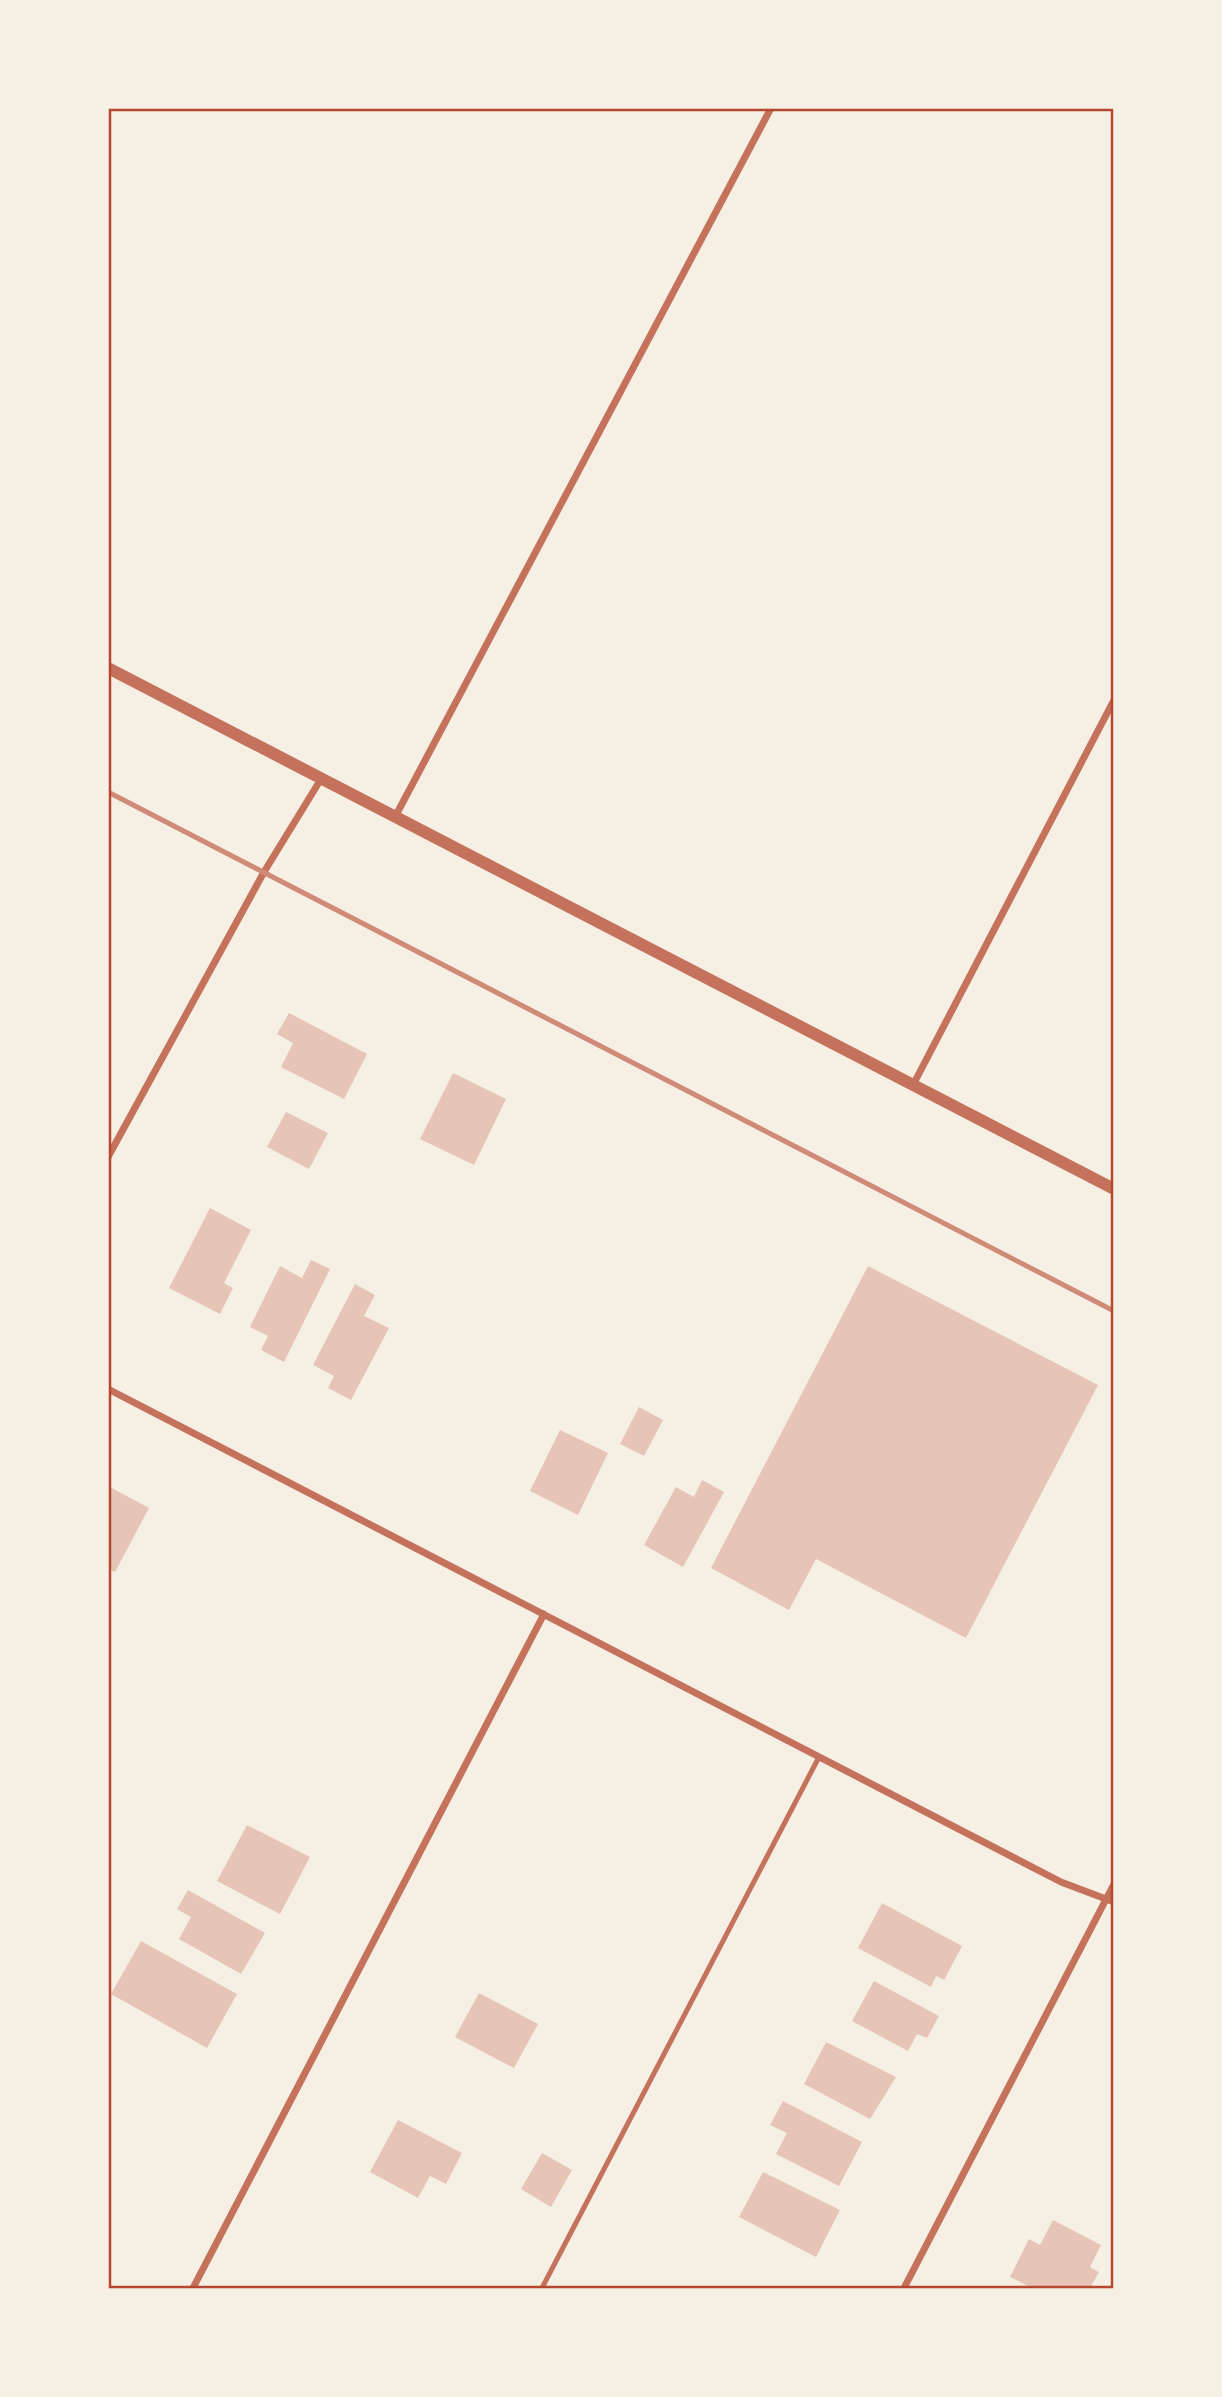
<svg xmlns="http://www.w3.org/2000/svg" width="1222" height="2397" font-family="Roboto,sans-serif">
  <rect width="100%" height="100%" fill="#f6efe4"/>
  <path fill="#e6c5b7" d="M289,1013l78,41 -23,45 -63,-32 12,-24 -16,-9z
    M453,1073l53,26 -32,66 -54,-26z
    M286,1112l42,21 -19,36 -42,-22z
    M210,1208l41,22 -27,53 9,5 -13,26 -51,-26z
    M311,1260l19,9 -46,93 -23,-12 7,-14 -18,-9 30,-61 22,12z
    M868,1266l230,119 -132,253 -150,-79 -27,51 -78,-42z
    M355,1284l20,11 -11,21 25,12 -38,72 -23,-12 6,-12 -21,-11z
    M639,1407l24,13 -19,36 -24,-12z
    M560,1430l48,23 -30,62 -48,-24z
    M702,1480l22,12 -41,75 -39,-22 32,-58 18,10z
    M108,1486l41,22 -34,64 -7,-3z
    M247,1825l63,32 -30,57 -63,-33z
    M188,1890l77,43 -24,41 -62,-35 12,-22 -14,-8z
    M882,1903l80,43 -18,34 -8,-4 -5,11 -73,-39z
    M141,1941l96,53 -30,54 -96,-54z
    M874,1981l65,35 -12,22 -10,-4 -9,17 -56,-30z
    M479,1993l59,31 -24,44 -59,-31z
    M826,2042l70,35 -26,42 -66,-35z
    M783,2101l79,41 -23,44 -63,-32 11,-21 -17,-8z
    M398,2120l64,33 -16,31 -16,-8 -12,22 -48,-26z
    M542,2153l30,17 -21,37 -30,-18z
    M763,2172l77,38 -24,47 -77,-40z
    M1053,2220l48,25 -11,22 9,5 -9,16h-58l-22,-11 19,-38 11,6z"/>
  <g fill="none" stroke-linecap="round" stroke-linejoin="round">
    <path stroke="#c5725c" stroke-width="5" d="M542,2288l277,-531"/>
    <path stroke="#c5725c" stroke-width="7" d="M395,817l376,-709
      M913,1085l201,-385
      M108,1157l156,-285 57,-93
      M108,1389l953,493 53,20
      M193,2288l351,-674
      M904,2288l210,-404"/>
    <path stroke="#c5725c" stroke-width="12" d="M108,668l1006,521"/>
    <path stroke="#cf8b77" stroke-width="5" d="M108,792l1006,519"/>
  </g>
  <rect width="1222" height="2397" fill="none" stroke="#f6efe4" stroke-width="220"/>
  <rect x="110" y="110" width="1002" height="2177" fill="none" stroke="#b5482f" stroke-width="2.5"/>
</svg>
